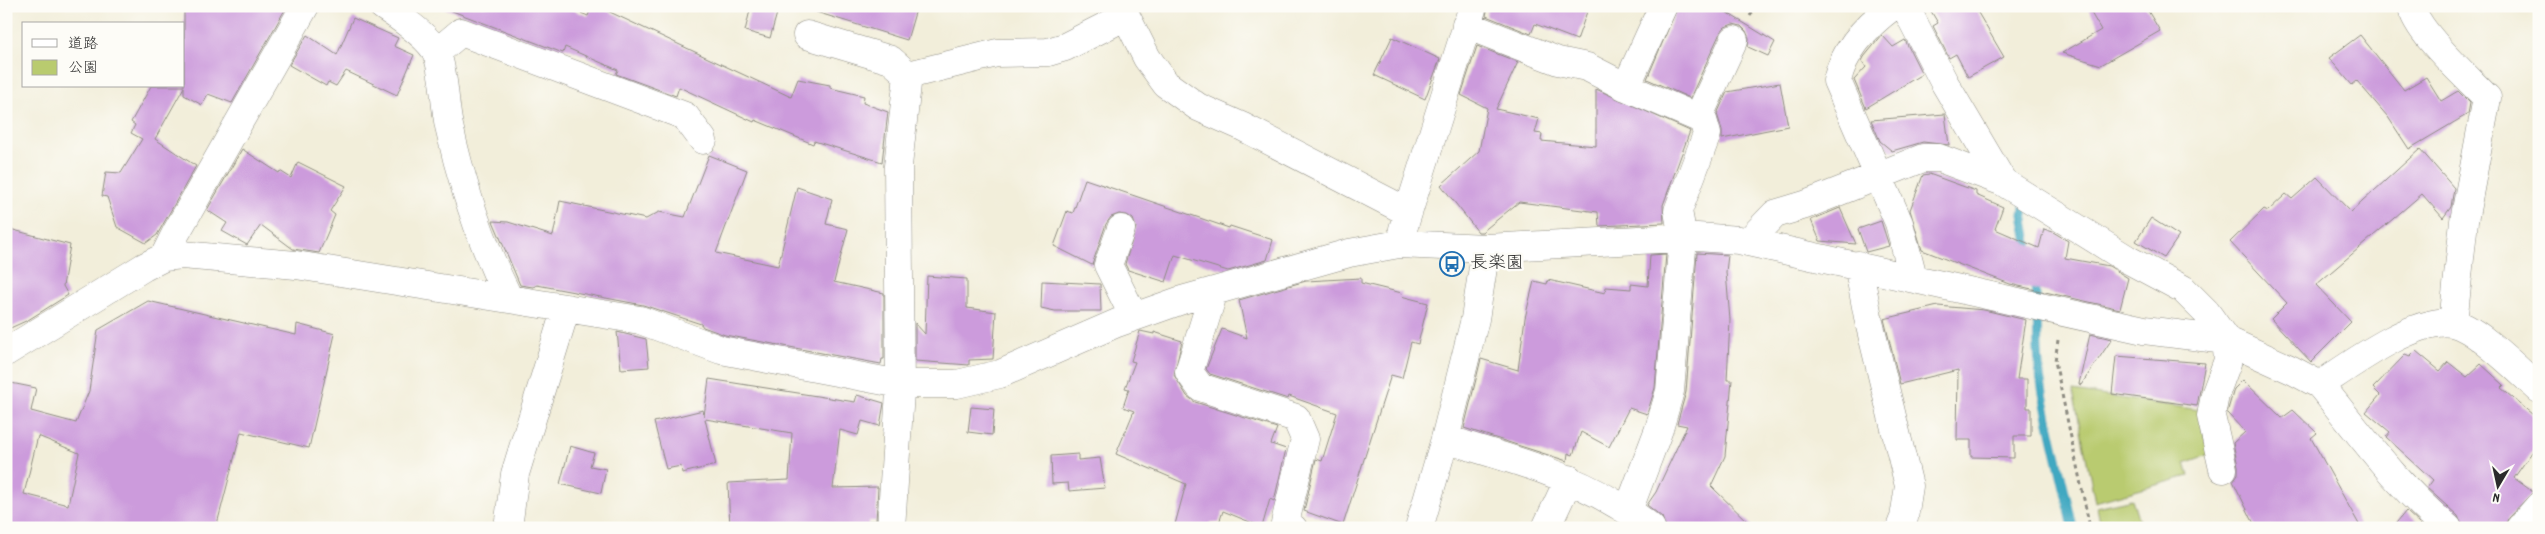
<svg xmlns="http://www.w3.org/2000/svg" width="2545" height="534" font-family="Dekko,'Klee One',sans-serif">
  <rect width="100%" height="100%" fill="#fdfcf7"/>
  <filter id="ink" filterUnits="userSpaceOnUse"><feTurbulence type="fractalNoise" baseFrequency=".02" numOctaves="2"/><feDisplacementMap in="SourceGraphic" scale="10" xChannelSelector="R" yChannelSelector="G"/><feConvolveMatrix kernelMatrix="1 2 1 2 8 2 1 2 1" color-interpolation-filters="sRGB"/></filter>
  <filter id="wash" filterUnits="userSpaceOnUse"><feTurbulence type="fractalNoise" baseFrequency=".0096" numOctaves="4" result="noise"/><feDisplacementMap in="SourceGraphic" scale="20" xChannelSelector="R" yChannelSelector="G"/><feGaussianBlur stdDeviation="1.12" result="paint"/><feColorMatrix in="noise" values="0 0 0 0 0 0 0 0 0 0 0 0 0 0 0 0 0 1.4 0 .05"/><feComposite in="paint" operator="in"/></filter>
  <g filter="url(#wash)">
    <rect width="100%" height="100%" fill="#f2eeda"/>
    <path fill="#b9cb6f" stroke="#727b4d" d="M2073,391l127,19 8,45 -23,8 4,13 -94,26z
      M2132,499l9,29h-40l-4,-21z"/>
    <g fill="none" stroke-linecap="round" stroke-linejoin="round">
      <path stroke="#40a8c1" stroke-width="9" d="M2025,201l-2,13 7,40
        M2034,280c6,34 1,68 7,102 8,49 22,97 32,146"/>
    </g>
    <g id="blocks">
      <path fill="#cc9bdc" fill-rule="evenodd" d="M184,6h103l-55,97 -24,-9 -6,11 -18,-10v-8l-29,52 41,27 -39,69 -11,8 -29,-16 -10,-30 -5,-1 4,-24 15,1 21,-34 -11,-6 4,-8 -4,-3 20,-36h33z
        M439,6h125l24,10 4,-10h5l194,91 7,-18 32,6v3l34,8 -1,7 25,9 -6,50 -68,-21 -1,3 -58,-24 -1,2 -75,-35 -3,9 -60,-22 2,-4 -53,-23 -2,6z
        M751,6h28l-9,32 -25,-7z
        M817,6h100l-10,34 -91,-28z
        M1488,6h101l-12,34 -42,-16 -4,10 -45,-18z
        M1678,6h38l59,36 -7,14 -20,-9 1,-9 -3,-7 -5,-5 -8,-2 -8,3 -5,6 -30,65 -43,-19z
        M1928,6h46l30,51 -36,20 -12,-23 -7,4 -16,-32 5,-3z
        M2087,6h58l15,25 -59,34 -39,-12 39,-23z
        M353,18l45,20 -4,8 20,9 -17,40 -51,-24 -10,15 -8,-4 -2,4 -37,-21 18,-30 30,20z
        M1882,35l11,12 12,-7 17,34 -56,34 -12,-28 12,-13 -4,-6 2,-4z
        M2360,35l44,55 22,-13 15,24 17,-10 12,12 -2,11 -59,35 -21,-32 -31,-36 -5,4 -23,-27z
        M1392,37l48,22 -15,40 -51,-24z
        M1477,46l41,16 -22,47 43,10 -4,14 7,1 -1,7 55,5v-57l94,42 -27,74 1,18 -65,3 -1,-14 -79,-10 -37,30h-4l-37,-47 38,-34 8,-43 -26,-13z
        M1780,83l8,43 -66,13v-9l-5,-16 10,-22z
        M1945,114l4,31 -26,-3 -31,9 -12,-10 -9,-21z
        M242,149l37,24 1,-2 11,7 7,-16 48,24 -16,25 5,4 -16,38 -26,-4 -32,-24 -14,20 -25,-14 5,-8 -20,-13z
        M2420,149l34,39 -3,19 -8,11 -21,-24 -106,91 35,37 -40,40 -40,-43 16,-16 -57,-61 34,-33 4,2 18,-17 6,5 25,-22 34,35z
        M709,155l38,15 -31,83 62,13 19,-79 35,12 -6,25 22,5 -14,53 50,11v66h-2l-1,5 -156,-29 -22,-8 -2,-3 -58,-19 -106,-20 -4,2 -13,-2 -27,-64 15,1 45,14 7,-35 86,18 13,-7 26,5z
        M1929,174l47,17v4l27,12 -8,22 44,19 5,-19 9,3 15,9 -3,17 44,8 19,12 -8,31 -110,-25 -88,-34 -12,-40 13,-35z
        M1085,179l144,49 1,-2 43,14 -6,20 -39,11 -53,-16 -9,27 -38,-12 -3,-6 11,-37 -3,-8 -6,-4 -8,-1 -8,3 -5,7 -14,41 -38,-19 13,-35 6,2z
        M1840,208l16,36 -36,-3 -9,-21z
        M2151,218l28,18 -15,22 -28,-17z
        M1881,221l8,25 -23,6 -8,-23z
        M6,228l64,17 -7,41 5,9 -40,25 -22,10z
        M1697,253l31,2 -2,17 4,48 -3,60h5l-7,76 -14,30 43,42h-88l-4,-11 -15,-12 9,-13 31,-66 -10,-2 9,-32z
        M1666,254l-11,134 -8,26 -18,-6 -20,39 -28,-15 -8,23 -5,-2 -1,8 -103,-33 17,-69 37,11 7,-52 9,-37 13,3 1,-4 57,13 1,-6 25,2v-5l17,2 2,-31z
        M927,276l40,3v29l29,4 -3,47 -24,1v5l-54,-4v-38l10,11z
        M1361,278v5l41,10 -1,3 27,7 -10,41 -7,-2 -9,36 -11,-3 -48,150 -39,-14 12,-52 6,2 15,-48 -48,-17 -1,3 -78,-25 -4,-5 16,-40 25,9 -8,-38 67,-19z
        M1042,281l58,3 1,27h-46l-14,-3z
        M148,301l148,34 1,-11 38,10 -26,114 -68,-16 -25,96h-210v-146l30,6 -5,23 45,12 13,-32 9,-61zM38,436l41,17 -11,52 -44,-11z
        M1938,306l46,4 42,10 -9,59h10v29h4v28h-17v22l-43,-1v-17h-14l1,-70 -58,14 -16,-65z
        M1140,331l14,3v-2l28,9 -8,34 13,21 8,6 82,26 -6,16 15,5 -12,52 -4,-2 -8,28 -39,-16 -4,12 -9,-1 -1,6h-35l12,-44 -70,-30 18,-43 -11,-4 6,-18 -4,-1 10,-26 -4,-1z
        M617,332l29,7 3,28 -28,2z
        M2090,334l22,5 -31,46 -2,-1z
        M2416,351l24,20 8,-9 19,15 14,-13 23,21 -3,3 38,32v22l-25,36 19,14 -25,26 -3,10h-42l-5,-12 -31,-28 6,-8 -47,-43 4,-5 -24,-20 14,-17 -7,-7 32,-33 5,2z
        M2116,356l89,7 -8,43 -85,-12z
        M709,379l146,23 2,-7 27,8 -4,23 -18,-5 -4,14 -18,-5 -7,58 45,-1 -2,34h-7v6l-21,1h-118l-2,-45 61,-3 3,-47 -87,-14 11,46 -34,8 -1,-7 -15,3 -12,-47 49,-12 1,6z
        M2243,380l39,38 11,-8 24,23 -6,5 50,90h-105l-23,-47 5,-7v-8l-5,-23 12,-11 -18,-19 7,-24z
        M971,407l23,2 -2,26 -24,-3z
        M570,446l24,7 -4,13 16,3 -5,24 -41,-9z
        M1078,454v6l22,-2 5,30 -36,3 -1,-8 -16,1 -1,-28z
        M2406,511l13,12 5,5h-32z"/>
    </g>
  </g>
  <g filter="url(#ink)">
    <use href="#blocks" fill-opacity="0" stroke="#8e8c82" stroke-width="1"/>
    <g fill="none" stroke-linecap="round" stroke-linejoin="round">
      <defs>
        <path id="minor" d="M383,6c16,11 46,30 54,48 8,22 7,49 12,72 13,59 33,119 60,173
          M1121,6l26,52 19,26 32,23 43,19 167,86
          M1893,6c-26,19 -49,43 -56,75l62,142 14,54
          M1905,6l39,76 59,100 124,77 56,30 23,23 20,28 2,20 -13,35 -4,21 12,53
          M2412,6c2,24 57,73 75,92l-23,123 -11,102
          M1466,25l92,36 29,6 39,20 77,33 4,14 -29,77 5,27 -13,153 -11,38 -31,82
          M807,35l84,25 17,15
          M436,53l25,-21 224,84 18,24
          M1626,87l37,-81
          M1698,118l36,-78
          M1121,229l-13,36 26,52
          M1403,229l70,-223
          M1748,242l27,-28 30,-9 118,-47h16l64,24
          M164,257l12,-24 129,-227
          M1858,265l11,57 40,164 -5,32 -4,10
          M1214,291l-25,81 11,15 96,31 9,21 -20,84 8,5
          M6,352l138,-85 20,-10 18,-2 114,10 344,55 81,30 179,34h57l43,-10 117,-51 65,-23 167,-47 50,-9 87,4 211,-11 42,3 405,90 82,10 66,30 28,15c30,-20 95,-68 132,-62 23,3 68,49 87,66
          M2320,385c41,50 78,102 128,143
          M1445,439c59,18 118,33 171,65 12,7 25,14 35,24
          M508,528l7,-54 51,-166
          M891,528l9,-136 -2,-226 10,-91 89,-22 51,-1 17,-5 61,-31
          M1419,528l26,-89 30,-120 11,-71
          M1546,528l23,-49
          M2520,528l19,-22"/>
      </defs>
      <use href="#minor" stroke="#8e8c82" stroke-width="29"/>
      <path stroke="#8e8c82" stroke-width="3" stroke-dasharray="4 4" stroke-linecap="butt" d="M1750,16l7,-10
        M2058,340l-3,21 35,167"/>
      <use href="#minor" stroke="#fff" stroke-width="28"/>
    </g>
  </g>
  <defs>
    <symbol id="bus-ring" viewBox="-11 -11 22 22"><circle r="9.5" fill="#fdfcf7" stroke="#1f6fb2" stroke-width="1.5"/><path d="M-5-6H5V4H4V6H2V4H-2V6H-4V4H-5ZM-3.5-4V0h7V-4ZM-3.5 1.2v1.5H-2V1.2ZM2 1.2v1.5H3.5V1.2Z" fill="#1f6fb2"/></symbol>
  </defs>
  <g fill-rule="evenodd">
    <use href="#bus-ring" x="1438" y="250" width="28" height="28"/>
  </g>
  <g text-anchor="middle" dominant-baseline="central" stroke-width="5" stroke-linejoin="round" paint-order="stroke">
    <g font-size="18" fill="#2b2b2b" stroke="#fdfcf7" text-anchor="start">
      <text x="1470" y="264">長楽園</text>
    </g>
  </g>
  <rect width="2545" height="534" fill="none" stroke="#fdfcf7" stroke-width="25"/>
  <rect x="22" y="22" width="162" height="65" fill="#fdfcf7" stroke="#a9a8a5"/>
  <rect x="32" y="39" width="25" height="8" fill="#ffffff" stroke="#a9a8a5"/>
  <text x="68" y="48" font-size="15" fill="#2b2b2b">道路</text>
  <rect x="32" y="60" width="25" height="15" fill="#b9cb6f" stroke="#a9a8a5"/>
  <text x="68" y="72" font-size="15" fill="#2b2b2b">公園</text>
  <g transform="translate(2498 486) rotate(189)" stroke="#fdfcf7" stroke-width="4" paint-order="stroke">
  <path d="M0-4L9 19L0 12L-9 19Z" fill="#2b2b2b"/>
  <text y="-8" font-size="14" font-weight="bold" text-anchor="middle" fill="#2b2b2b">N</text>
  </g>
</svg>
